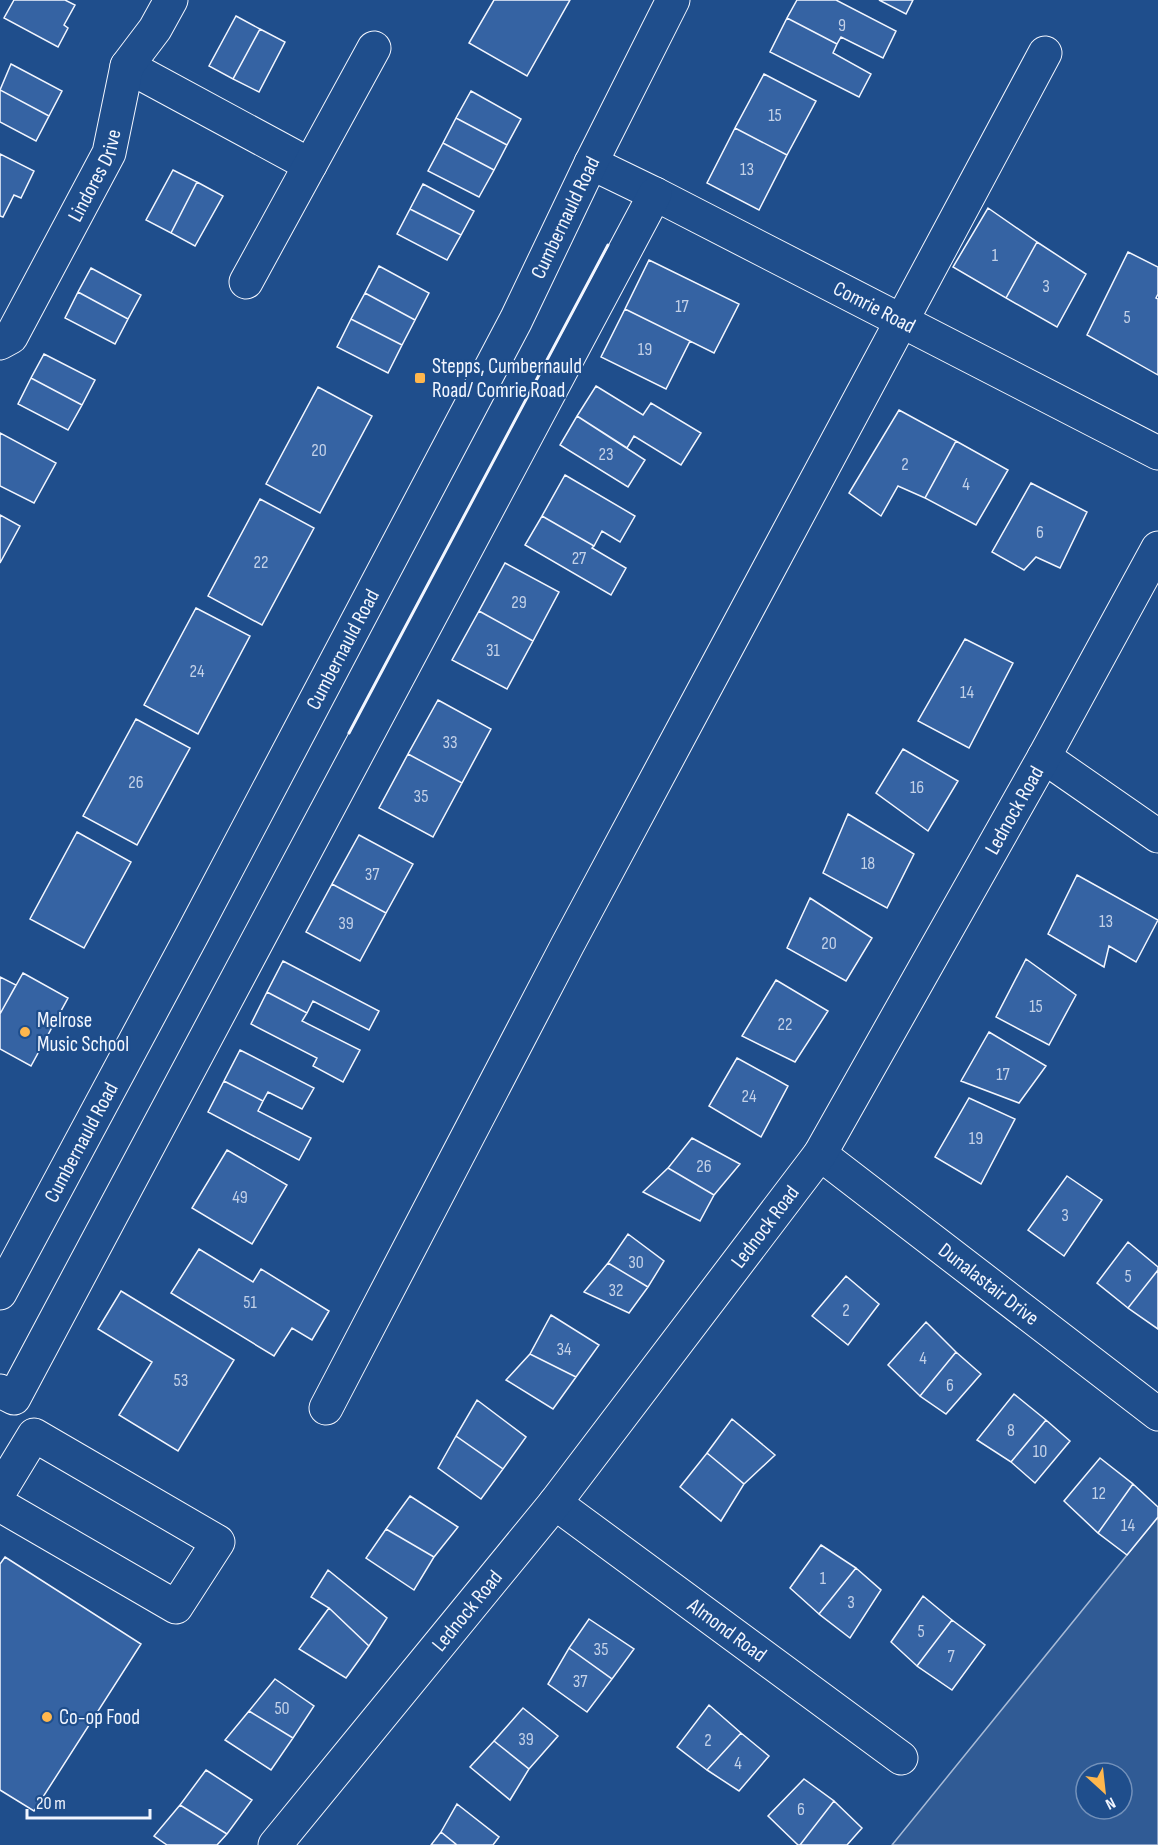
<svg xmlns="http://www.w3.org/2000/svg" width="1158" height="1845" font-family="'Sofia Sans Condensed',sans-serif">
  <rect width="100%" height="100%" fill="#1f4e8c"/>
  <path fill="#305b95" stroke="#a8bbd7" stroke-width="1.5" fill-rule="evenodd" d="M1158,1517v328h-266l235,-290zM1086,1773h36v36h-36z"/>
  <path fill="#3563a3" stroke="#f2f6ff" stroke-width="1.5" d="M14,0h51l10,5 -11,20 4,3 -10,19 -54,-29z
    M494,0h76l-43,76 -58,-33z
    M797,0h39l60,31 -13,27 -42,-21 -4,7 -50,-26z
    M879,0h34l-7,14z
    M236,16l24,13 -27,50 -24,-13z
    M787,18l50,26 -4,9 38,21 -12,23 -89,-45z
    M260,29l25,13 -26,50 -26,-13z
    M11,64l51,27 -13,25 -49,-26z
    M764,74l52,27 -29,54 -52,-27z
    M0,90l49,26 -13,25 -36,-19z
    M471,91l50,28 -14,26 -51,-27z
    M456,118l51,27 -13,25 -51,-27z
    M735,128l52,27 -28,55 -52,-27z
    M443,143l51,27 -15,27 -51,-26z
    M0,154l34,17 -13,27 -7,-3 -11,22 -3,-1z
    M173,170l24,12 -26,51 -25,-13z
    M197,182l26,14 -28,50 -24,-13z
    M423,184l51,27 -13,24 -51,-26z
    M988,208l49,34 -31,56 -53,-31z
    M410,209l51,26 -14,25 -50,-26z
    M1037,242l49,32 -29,53 -51,-29z
    M1128,252l30,15v27l-2,4 2,1v76l-71,-40z
    M649,260l90,44 -25,49 -89,-44z
    M379,266l50,27 -14,27 -50,-27z
    M91,268l50,27 -13,24 -50,-27z
    M78,292l50,27 -13,25 -50,-26z
    M365,293l50,27 -13,25 -51,-26z
    M625,309l65,32 -24,48 -65,-32z
    M351,319l51,26 -14,28 -51,-26z
    M44,354l51,26 -13,25 -51,-27z
    M31,378l51,27 -14,25 -50,-26z
    M596,386l47,29 8,-12 50,30 -20,32 -47,-29 -7,12 -50,-32z
    M318,387l54,29 -52,97 -54,-29z
    M899,410l57,31 -31,57 -27,-12 -17,30 -32,-23z
    M577,416l68,44 -17,27 -68,-42z
    M0,433l56,30 -22,40 -34,-17z
    M956,441l52,29 -32,55 -51,-27z
    M565,475l70,41 -15,26 -18,-11 -8,15 -52,-30z
    M1031,483l56,29 -27,56 -24,-11 -12,13 -32,-18z
    M260,499l54,29 -52,97 -54,-29z
    M0,515l20,11 -20,37z
    M542,516l52,30 -2,2 34,20 -15,27 -86,-50z
    M505,563l54,29 -26,49 -54,-30z
    M196,608l54,28 -52,98 -54,-29z
    M479,611l54,30 -26,48 -55,-29z
    M965,639l48,24 -44,85 -51,-27z
    M438,700l53,29 -29,54 -54,-29z
    M136,719l54,29 -53,97 -54,-29z
    M903,749l55,32 -30,50 -52,-38z
    M408,754l54,29 -29,54 -54,-29z
    M848,814l66,40 -27,54 -64,-35z
    M77,832l54,30 -47,86 -54,-29z
    M359,835l54,29 -27,49 -54,-29z
    M1077,875l81,45 -22,42 -27,-16 -5,21 -56,-33z
    M332,884l54,29 -26,48 -54,-29z
    M810,898l62,40 -26,43 -59,-33z
    M1026,959l50,36 -27,50 -53,-28z
    M283,961l96,50 -10,19 -56,-29 -6,12 -40,-21z
    M23,973l45,25 -37,68 -31,-17v-35z
    M0,977l16,8 -16,29z
    M776,980l52,31 -33,51 -53,-26z
    M267,992l40,21 -5,8 58,29 -17,32 -30,-16 4,-8 -66,-34z
    M989,1032l57,34 -27,37 -58,-22z
    M240,1050l74,38 -12,21 -34,-17 -5,9 -39,-20z
    M737,1058l51,28 -27,51 -52,-31z
    M224,1081l39,20 -5,10 53,27 -12,22 -91,-48z
    M969,1098l46,21 -34,65 -46,-27z
    M692,1138l48,26 -26,31 -46,-27z
    M227,1150l60,35 -35,59 -60,-36z
    M668,1168l46,27 -14,26 -57,-29z
    M1067,1176l35,24 -38,56 -36,-26z
    M628,1234l36,27 -16,26 -40,-24z
    M1128,1242l30,25v3l-30,38 -31,-25z
    M199,1249l54,33 8,-13 68,42 -17,29 -20,-12 -18,28 -103,-63z
    M608,1263l40,24 -19,26 -45,-21z
    M1158,1270v59l-30,-21z
    M846,1276l33,28 -31,41 -36,-29z
    M121,1291l113,69 -56,91 -59,-36 33,-53 -54,-33z
    M551,1315l48,30 -23,32 -46,-23z
    M926,1322l30,30 -36,44 -32,-31z
    M956,1352l25,22 -35,40 -26,-18z
    M530,1354l46,23 -23,32 -47,-29z
    M1014,1394l32,26 -35,42 -34,-22z
    M477,1400l49,37 -23,32 -47,-33z
    M732,1419l43,36 -31,29 -37,-31z
    M1046,1420l24,21 -35,42 -24,-21z
    M456,1436l47,33 -22,30 -43,-31z
    M707,1453l37,31 -23,37 -41,-34z
    M1100,1458l33,26 -35,49 -34,-32z
    M1133,1484l25,23v10l-31,38 -29,-22z
    M410,1496l48,31 -24,30 -48,-28z
    M386,1529l48,28 -20,33 -48,-32z
    M821,1545l35,23 -37,46 -29,-26z
    M5,1557l136,87 -107,167 -34,-21v-226z
    M856,1568l25,22 -31,48 -31,-24z
    M328,1570l59,48 -18,28 -40,-38 -18,-11z
    M923,1596l29,24 -35,46 -26,-24z
    M329,1608l40,38 -23,32 -47,-29z
    M589,1619l45,30 -22,30 -43,-31z
    M952,1620l33,25 -33,45 -35,-24z
    M569,1648l43,31 -25,33 -39,-28z
    M275,1679l39,27 -21,32 -44,-27z
    M709,1705l32,28 -34,37 -30,-23z
    M523,1708l35,28 -29,33 -35,-28z
    M249,1711l44,27 -22,32 -46,-30z
    M741,1733l28,23 -30,35 -32,-21z
    M494,1741l35,28 -19,31 -40,-33z
    M206,1770l46,30 -25,34 -47,-29z
    M804,1779l30,22 -34,44h-2l-30,-29z
    M834,1801l28,27 -15,17h-47z
    M457,1804l42,33 -6,8h-36l-16,-13z
    M180,1805l47,29 -10,11h-50l-13,-9z
    M441,1832l16,13h-26z"/>
  <g fill="none" stroke-linecap="round" stroke-linejoin="round">
    <defs>
      <g id="minor">
        <path d="M127,66l183,99"/>
        <path id="s1" d="M591,163l64,31 503,259"/>
        <path d="M246,282l128,-234"/>
        <path id="s2" d="M0,343l11,-6 98,-184 18,-87 28,-37 16,-29"/>
        <path d="M1044,757l114,79"/>
        <path id="s3" d="M820,1154l338,260"/>
        <path d="M0,1391l14,7 641,-1204"/>
        <path d="M326,1408l242,-464 477,-891"/>
        <path d="M0,1491l34,-56 184,107 -42,65 -176,-102"/>
        <path id="s4" d="M555,1503l346,255"/>
        <path id="s5" d="M275,1845l280,-342 265,-349 224,-397 114,-209"/>
      </g>
      <g id="major">
        <path id="s6" d="M0,1293l192,-358 324,-615 75,-157 82,-163"/>
      </g>
    </defs>
    <use href="#minor" stroke="#f2f6ff" stroke-width="35"/>
    <use href="#major" stroke="#f2f6ff" stroke-width="35"/>
    <use href="#minor" stroke="#1f4e8c" stroke-width="33"/>
    <use href="#major" stroke="#1f4e8c" stroke-width="33"/>
    <path stroke="#f2f6ff" stroke-width="3" d="M349,733l259,-488"/>
  </g>
  <g fill="#ffb74d" stroke="#1f4e8c" stroke-width="2">
    <rect x="414" y="372" width="12" height="12" rx="3"/>
    <circle cx="25" cy="1032" r="6"/>
    <circle cx="47" cy="1717" r="6"/>
  </g>
  <g text-anchor="middle" dominant-baseline="central" stroke-width="4.5" stroke-linejoin="round" paint-order="stroke">
    <g font-size="18" fill="#c3d1e8">
      <text x="842" y="25">9</text>
      <text x="775" y="115">15</text>
      <text x="747" y="169">13</text>
      <text x="995" y="255">1</text>
      <text x="1046" y="286">3</text>
      <text x="682" y="306">17</text>
      <text x="1127" y="317">5</text>
      <text x="645" y="349">19</text>
      <text x="319" y="450">20</text>
      <text x="606" y="454">23</text>
      <text x="905" y="464">2</text>
      <text x="966" y="484">4</text>
      <text x="1040" y="532">6</text>
      <text x="579" y="558">27</text>
      <text x="261" y="562">22</text>
      <text x="519" y="602">29</text>
      <text x="493" y="650">31</text>
      <text x="197" y="671">24</text>
      <text x="967" y="692">14</text>
      <text x="450" y="742">33</text>
      <text x="136" y="782">26</text>
      <text x="917" y="787">16</text>
      <text x="421" y="796">35</text>
      <text x="868" y="863">18</text>
      <text x="372" y="874">37</text>
      <text x="1106" y="921">13</text>
      <text x="346" y="923">39</text>
      <text x="829" y="943">20</text>
      <text x="1036" y="1006">15</text>
      <text x="785" y="1024">22</text>
      <text x="1003" y="1074">17</text>
      <text x="749" y="1096">24</text>
      <text x="976" y="1138">19</text>
      <text x="704" y="1166">26</text>
      <text x="240" y="1197">49</text>
      <text x="1065" y="1215">3</text>
      <text x="636" y="1262">30</text>
      <text x="1128" y="1276">5</text>
      <text x="616" y="1290">32</text>
      <text x="250" y="1302">51</text>
      <text x="846" y="1310">2</text>
      <text x="564" y="1349">34</text>
      <text x="923" y="1358">4</text>
      <text x="181" y="1380">53</text>
      <text x="950" y="1385">6</text>
      <text x="1011" y="1430">8</text>
      <text x="1040" y="1451">10</text>
      <text x="1099" y="1493">12</text>
      <text x="1128" y="1525">14</text>
      <text x="823" y="1578">1</text>
      <text x="851" y="1602">3</text>
      <text x="921" y="1631">5</text>
      <text x="601" y="1649">35</text>
      <text x="951" y="1656">7</text>
      <text x="580" y="1681">37</text>
      <text x="282" y="1708">50</text>
      <text x="526" y="1739">39</text>
      <text x="708" y="1740">2</text>
      <text x="738" y="1763">4</text>
      <text x="801" y="1809">6</text>
    </g>
    <g font-size="21" fill="#f2f6ff" stroke="#1f4e8c">
      <text stroke="none"><textPath href="#s2" startOffset="195">Lindores Drive</textPath></text>
      <text stroke="none"><textPath href="#s6" startOffset="1215">Cumbernauld Road</textPath></text>
      <text stroke="none"><textPath href="#s1" startOffset="318">Comrie Road</textPath></text>
      <text stroke="none"><textPath href="#s6" startOffset="729">Cumbernauld Road</textPath></text>
      <text stroke="none"><textPath href="#s5" startOffset="1275">Lednock Road</textPath></text>
      <text stroke="none"><textPath href="#s6" startOffset="171">Cumbernauld Road</textPath></text>
      <text stroke="none"><textPath href="#s5" startOffset="789">Lednock Road</textPath></text>
      <text stroke="none"><textPath href="#s3" startOffset="213">Dunalastair Drive</textPath></text>
      <text stroke="none"><textPath href="#s5" startOffset="303">Lednock Road</textPath></text>
      <text stroke="none"><textPath href="#s4" startOffset="214">Almond Road</textPath></text>
    </g>
    <g font-size="21" fill="#f2f6ff" stroke="#1f4e8c" text-anchor="start">
      <text x="432" y="366">Stepps, Cumbernauld<tspan x="432" dy="24">Road/ Comrie Road</tspan></text>
      <text x="37" y="1020">Melrose<tspan x="37" dy="24">Music School</tspan></text>
      <text x="59" y="1717">Co-op Food</text>
    </g>
  </g>
  <g transform="translate(1104 1791) rotate(153)"><circle r="28" fill="#1f4e8c" stroke="#7391ba" stroke-width="1.5"/>
  <path d="M0-4.5L10 22L0 15L-10 22Z" fill="#ffb74d"/>
  <text y="-9" font-size="16" font-weight="bold" text-anchor="middle" fill="#f2f6ff">N</text>
  </g>
  <path d="M27 1809v9h123v-9" fill="none" stroke="#f2f6ff" stroke-width="3"/>
  <text x="36" y="1809" font-size="18" fill="#f2f6ff" stroke="#1f4e8c" stroke-width="4.5" paint-order="stroke">20 m</text>
</svg>
